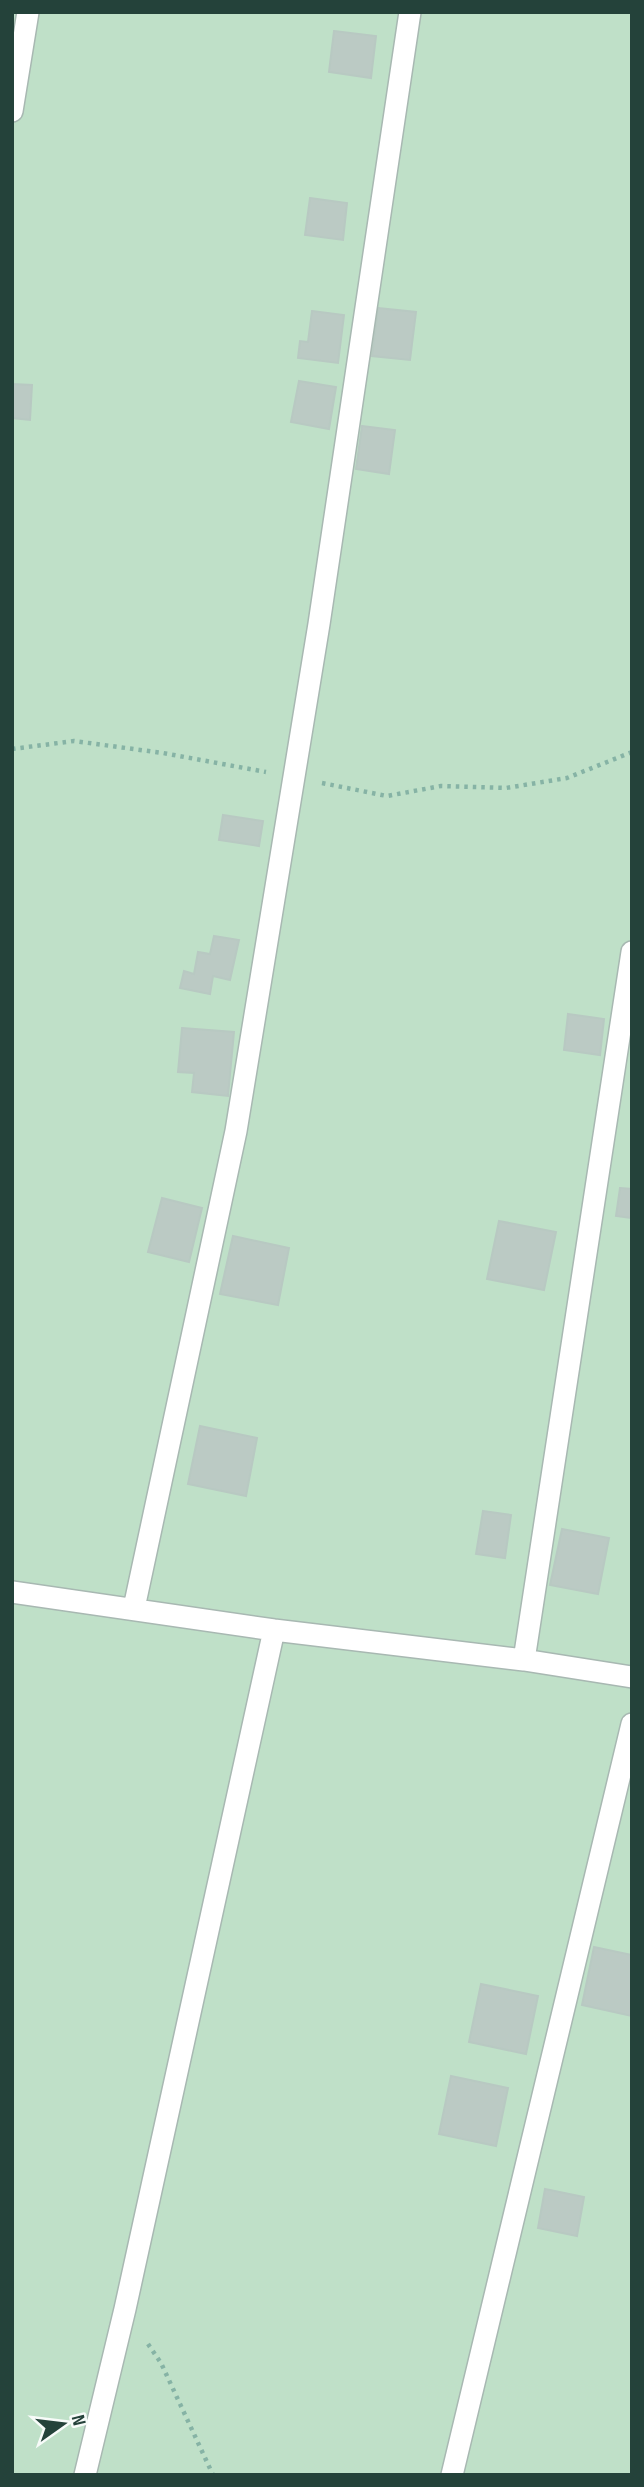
<svg xmlns="http://www.w3.org/2000/svg" width="644" height="2487" font-family="'Sofia Sans Condensed',sans-serif">
  <rect width="100%" height="100%" fill="#e6efeb"/>
  <path fill="#bfe0c8" d="M12,12h620v2463h-620z"/>
  <path fill="#bbcac4" stroke="#b8c9c2" stroke-width="2" d="M334,31l42,5 -5,42 -42,-6z
    M310,198l37,5 -4,37 -38,-5z
    M378,308l38,4 -6,48 -38,-4z
    M312,311l32,4 -6,48 -40,-5 2,-17 8,1z
    M299,381l37,6 -7,42 -38,-7z
    M12,384l20,1 -2,35 -18,-2z
    M362,426l33,4 -6,44 -33,-5z
    M223,815l40,6 -4,25 -40,-6z
    M214,936l25,4 -9,40 -17,-4 -3,18 -30,-6 4,-17 10,3 4,-22 12,2z
    M568,1014l36,5 -4,36 -36,-5z
    M182,1028l52,4 -6,64 -36,-4 2,-19 -16,-1z
    M620,1188l12,1v29l-16,-2z
    M162,1198l40,10 -13,54 -41,-10z
    M499,1221l57,11 -12,58 -57,-11z
    M233,1236l56,12 -11,57 -58,-11z
    M200,1426l57,12 -11,58 -58,-12z
    M483,1511l28,4 -6,43 -29,-4z
    M562,1529l47,9 -11,56 -48,-9z
    M594,1947l38,8v61l-50,-11z
    M481,1984l57,12 -12,58 -57,-12z
    M451,2076l57,12 -12,58 -57,-12z
    M545,2189l39,8 -7,39 -39,-8z"/>
  <g fill="none" stroke-linecap="round" stroke-linejoin="round">
    <defs>
      <path id="minor" d="M12,111l16,-99
        M12,1592l262,38 250,30 108,17
        M134,1608l102,-477 83,-507 91,-612
        M524,1660l108,-708
        M85,2475l40,-166 149,-679
        M452,2475l180,-751"/>
    </defs>
    <use href="#minor" stroke="#a8b8b2" stroke-width="24"/>
    <path stroke="#86b3a5" stroke-width="4.5" stroke-dasharray="3.5 5" stroke-linecap="butt" d="M12,749l62,-8 89,12 103,19
      M322,783l65,13 54,-10 65,2 61,-10 65,-26
      M148,2344l13,19 52,112"/>
    <use href="#minor" stroke="#fff" stroke-width="21"/>
  </g>
  <rect width="644" height="2487" fill="none" stroke="#24423a" stroke-width="28"/>
  <g transform="translate(63 2424) rotate(76)" stroke="#f7fbf9" stroke-width="5" paint-order="stroke">
  <path d="M0-5L12 26L0 18L-12 26Z" fill="#24423a"/>
  <text y="-10" font-size="19" font-weight="bold" text-anchor="middle" fill="#24423a">N</text>
  </g>
</svg>
